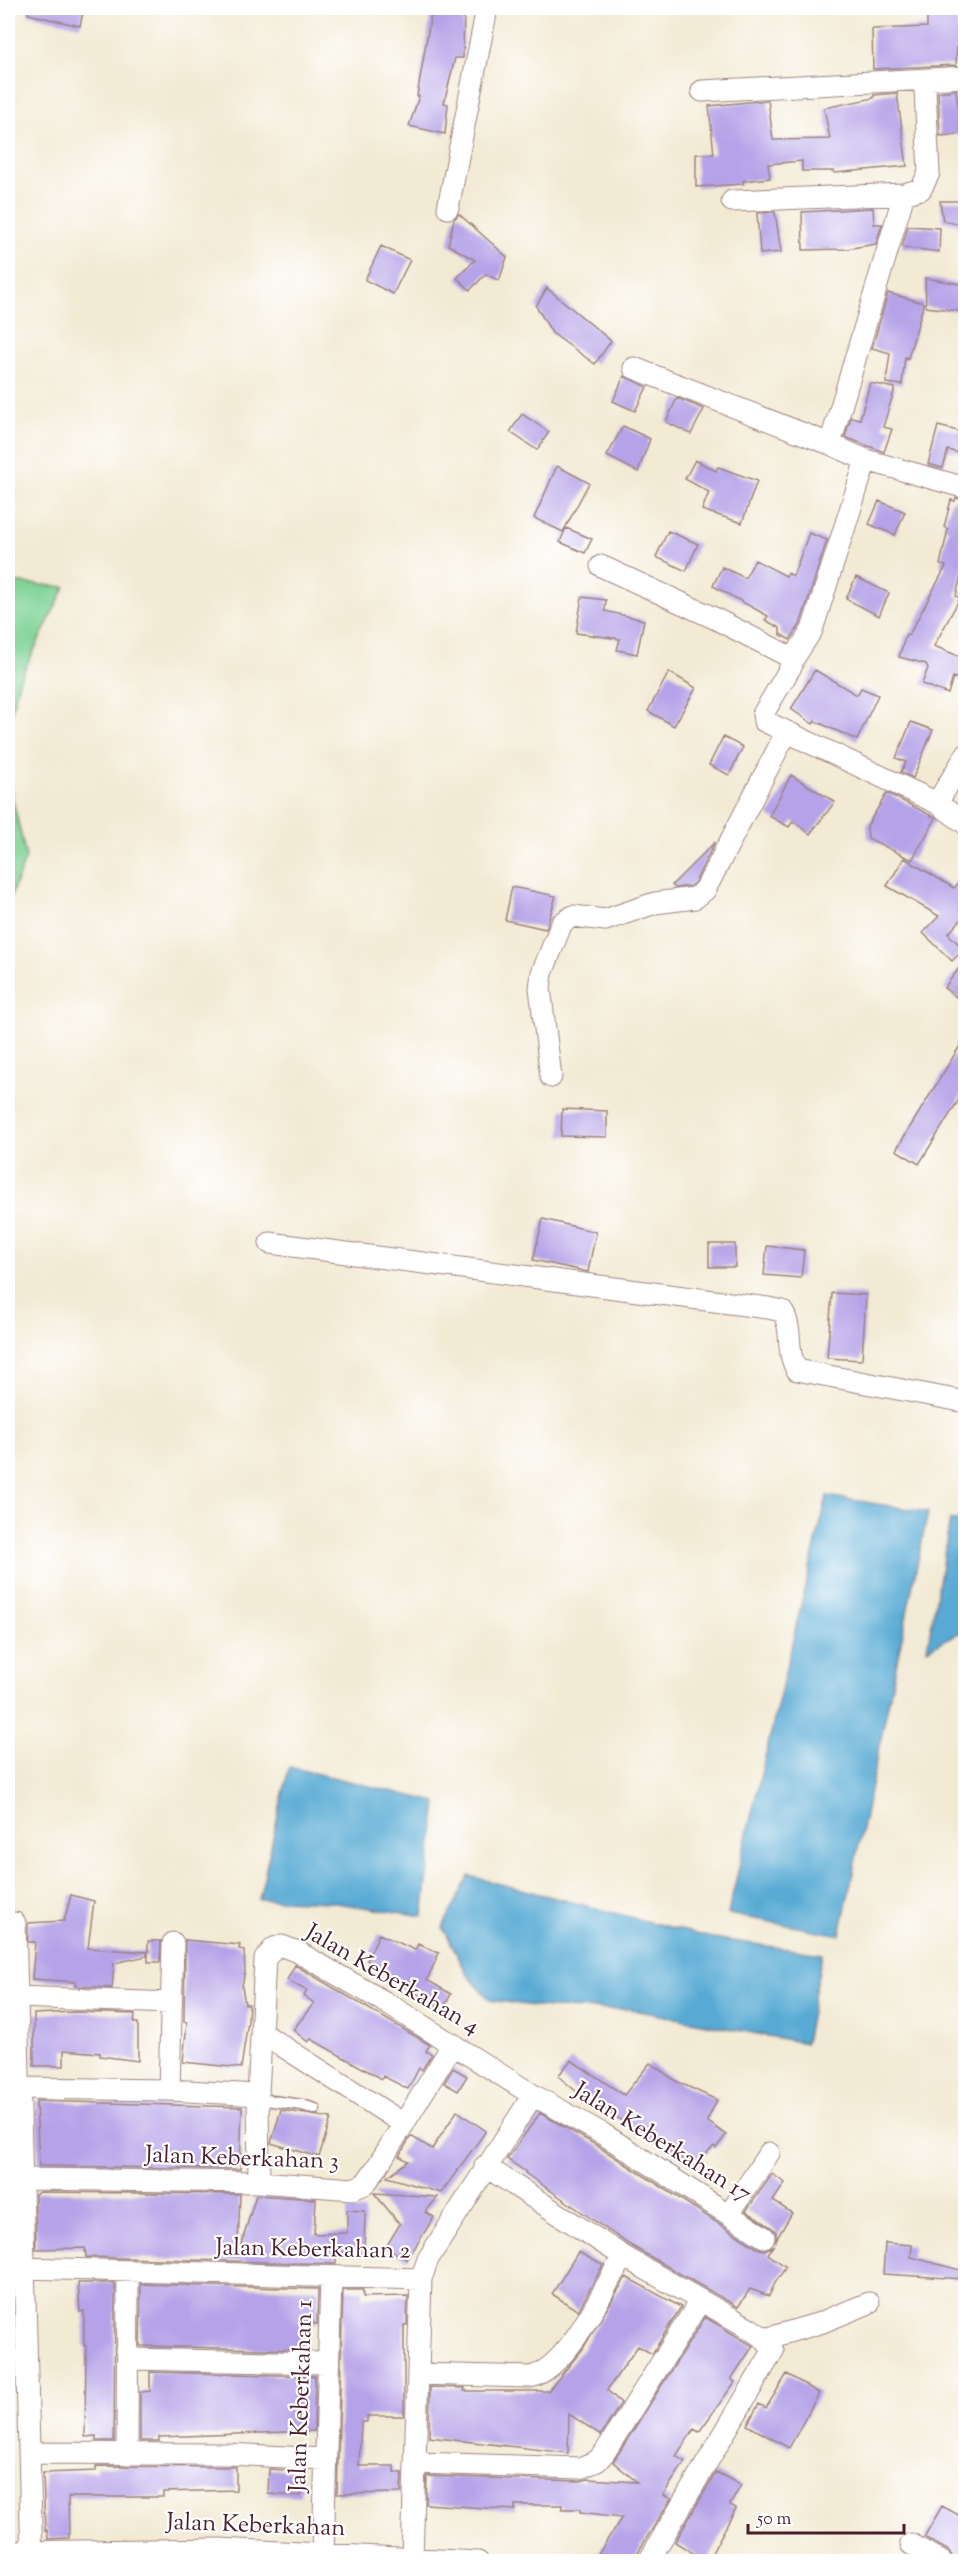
<svg xmlns="http://www.w3.org/2000/svg" width="973" height="2569" font-family="'Sorts Mill Goudy',serif">
  <rect width="100%" height="100%" fill="#fff"/>
  <filter id="ink" filterUnits="userSpaceOnUse"><feTurbulence type="fractalNoise" baseFrequency=".0167" numOctaves="2"/><feDisplacementMap in="SourceGraphic" scale="12" xChannelSelector="R" yChannelSelector="G"/><feConvolveMatrix kernelMatrix="1 2 1 2 8 2 1 2 1" color-interpolation-filters="sRGB"/></filter>
  <filter id="wash" filterUnits="userSpaceOnUse"><feTurbulence type="fractalNoise" baseFrequency=".008" numOctaves="4" result="noise"/><feDisplacementMap in="SourceGraphic" scale="24" xChannelSelector="R" yChannelSelector="G"/><feGaussianBlur stdDeviation="1.35" result="paint"/><feColorMatrix in="noise" values="0 0 0 0 0 0 0 0 0 0 0 0 0 0 0 0 0 1.4 0 .05"/><feComposite in="paint" operator="in"/></filter>
  <g filter="url(#wash)">
    <rect width="100%" height="100%" fill="#f3ead4"/>
    <path fill="#7fd397" stroke="#647961" stroke-width="1.5" d="M8,582l57,5 -46,94 -11,46z
      M8,779l18,78 -18,47z"/>
    <path fill="#59aad4" stroke="#526480" stroke-width="1.5" d="M827,1496l101,16 -88,423 -112,-21z
      M950,1520l15,2v108l-38,19z
      M289,1767l148,35 -14,114 -94,-14 -70,-3z
      M469,1876l243,62 110,16 -17,89 -176,-34 -80,-1 -59,-8 -23,-26 -24,-47z"/>
    <g id="blocks">
      <path fill="#b5a2e8" d="M29,8h55l-4,18 -52,-12z
        M432,8h32l-1,50h-8l-11,45 4,1 -3,30 -36,-8 10,-30h-2z
        M927,8h31l-2,57 -83,4 -1,-40 55,-2z
        M956,90l5,44 -21,2 -2,-44z
        M897,93l10,73 -73,7v-2h-32v-10l-34,3 2,14 -27,3v3l-47,3v-33h18l-5,-48 59,-6 5,40 57,-1 -6,-31 50,-10v-3z
        M940,201h26v24l-23,-4z
        M873,208l1,16h8l-6,20 -30,5 -43,1 -1,-38z
        M775,212l6,40 -21,2 -3,-41z
        M459,214l48,43 -8,24 -13,-7 -16,16 -13,-12 18,-18 -27,-15 6,-26z
        M908,226l32,2 -1,24 -37,-5z
        M381,246l29,14 -17,34 -28,-14z
        M925,278l41,7v27l-40,-5z
        M547,288l64,53 -16,23 -43,-31 -16,-27z
        M888,293l36,10 -16,55 -3,-1 -3,28 -16,-2 4,-30 -18,-5z
        M624,376l23,11 -12,24 -22,-10z
        M870,383l25,5 -12,39 9,2 -8,23 -39,-15 6,-20 9,2z
        M677,398l27,11 -13,25 -25,-12z
        M522,414l27,18 -12,18 -27,-18z
        M623,426l27,13 -12,33 -31,-16z
        M938,426l28,7v22l-18,-5 -5,18 -15,-4z
        M695,460l21,11 2,-4 39,14 -15,42 -40,-13 7,-18 -24,-13z
        M557,466l32,17 -26,49 -29,-14z
        M956,498l10,2v55l-10,41 4,2 -26,48 32,13v23l-13,-5 -5,17 -26,-10 6,-16 -2,-4 -27,-7 7,-23 3,1 37,-69 -6,-1 8,-36 -4,-2 7,-27 4,1z
        M879,501l26,11 -10,23 -26,-11z
        M566,528l26,11 -7,14 -25,-11z
        M668,531l30,13 -12,27 -30,-14z
        M809,533l18,7 -27,85 -10,15 -10,-6v-6l-15,-8 3,-4 -55,-30 9,-19 23,11 10,-18 31,16 2,-3 5,3z
        M856,577l33,16 -10,23 -33,-17z
        M582,597l24,3 -1,11 39,9 -7,34 -20,-4 3,-11 -44,-6z
        M815,670l42,25 4,-7 17,7 -21,45 -42,-19 -2,3 -22,-15z
        M669,672l27,16 -22,38 -26,-15z
        M911,722l22,8 -20,48 -12,-6 5,-10 -10,-4z
        M723,737l20,10 -14,28 -20,-10z
        M791,775l44,27 -25,32 -17,-13 -4,6 -20,-11z
        M887,793l49,25 -24,42 -44,-22 -1,-12z
        M715,842l-20,40 -5,4 -15,2 -3,-3z
        M904,858l50,30 12,-13v39l-18,20 16,15 -12,12 -29,-28 16,-17 -52,-30z
        M512,887l44,9 -10,33 -41,-9z
        M966,959v45l-22,-16z
        M966,1036v52l-47,76 -23,-14z
        M562,1109l45,2v26l-46,-1z
        M543,1219l53,13 -8,40 -55,-12z
        M709,1244h26v23h-26z
        M767,1246l37,4 -3,28 -37,-3z
        M832,1293l34,2 -4,65 -35,-2z
        M71,1895l23,6 -6,47 59,4v4l-33,7 -2,25 -37,-2v-4l-43,-3 3,-37h-7v-19l36,-2z
        M379,1934l36,16 3,-6 21,9 -12,27 24,14 -8,15 -57,-33 1,-2 -20,-14z
        M185,1940l55,5 -1,4 5,1 1,21 -3,15 3,18h4l-1,17 -7,47 -58,-6 4,-40h-3z
        M148,1941h13l-1,21h-12z
        M295,1965l135,80 -4,6 6,3 -10,16 -3,-2 -11,21 -25,-13 -1,3 -71,-40 -3,3 -15,-12 21,-27 -10,-7 3,-5 -20,-11z
        M75,2012l60,2 -1,9h4v38l-38,-5v-3l-36,-3v16h-30v-52z
        M571,2060l53,35 26,-32 26,18 41,19 -10,21 19,14 -10,13 -2,-2 -21,20 -116,-74 -19,-16z
        M453,2068l14,8 -9,15 -14,-8z
        M36,2101l206,6 -2,62 -201,-3z
        M281,2110l50,8 -12,39 -48,-14z
        M457,2111l29,20 -45,62 -54,-16 21,-16 -9,-5 12,-20 21,13z
        M540,2113l56,32 161,103 7,2 9,-4 -5,8 18,13 -11,16 -6,13 -19,-7 -12,18 -108,-62 -105,-72 1,-1 -19,-13z
        M772,2174l13,9 -12,18 19,12 -16,27v-8l-5,-5 -25,-16z
        M40,2192l200,2 -2,51h3l15,-50 60,4 -2,35 33,-1v-23l18,1 -1,42 -28,-1v12l-250,-7 -1,-9 -49,1 -1,-55z
        M374,2193l64,4 -13,15 9,5 -27,43 -21,-13 14,-23z
        M885,2243l27,2 -1,12 53,14 -1,8 -80,-5z
        M578,2252l25,13 -25,46 -26,-17z
        M626,2277l55,30 -29,47 -14,-8 -31,44 14,13 -20,32 -32,-21 -1,39 -139,-16 1,-50 35,1 -1,3h84l34,-41z
        M78,2283h37l-1,158h-18v-5l-11,1 1,-91h-2v-35l-4,1z
        M141,2284l177,5 -1,35 -12,-2 -3,28 -162,-4z
        M343,2290h20v7l45,-1 -1,29h-3v91h-37v6h-6l-2,44h35v6l8,1 -1,20 -64,1z
        M705,2317l48,29 -22,33 4,3 -36,50 -5,-3 -18,27 9,6 -22,33 8,4 -39,63h-39l29,-45 -42,-5v-3h-18v-4h-47v5l-89,-6 1,-28 153,5 8,-2 49,3 -24,-20z
        M150,2372l165,4 -1,55 -155,6v4h-19v-49l10,-1z
        M787,2374l32,19 -30,55 -42,-23 12,-21 7,4z
        M96,2466l140,1v23l-73,2v5h-95l1,41 -21,1 -1,-9 -2,1 -2,-58 53,-2z
        M269,2469l33,2 -1,25 -33,-2z
        M716,2472l25,13 -11,20 6,3 -29,54 -32,-20z
        M942,2506l24,13v43h-11l-6,-11 -25,-14z"/>
    </g>
  </g>
  <g filter="url(#ink)">
    <use href="#blocks" fill-opacity="0" stroke="#9e8480" stroke-width="1.5"/>
    <g fill="none" stroke-linecap="round" stroke-linejoin="round">
      <defs>
        <path id="service" d="M258,2099l44,6 13,4"/>
        <path id="minor" d="M702,91l264,-14
          M732,201l172,-7 17,-5 8,-16 -4,-83 4,-10
          M448,208l39,-200
          M634,368l196,76 74,-250
          M830,444l36,16 100,28
          M601,566l113,52 76,39 2,8 -29,49 1,7 173,82 29,21
          M792,661l20,-31 54,-170
          M937,803l29,-48
          M551,1077l-11,-89 2,-15 20,-50 11,-7 32,4 50,-17 40,-5 10,-8 81,-157
          M270,1243l498,65 14,3c12,18 3,40 15,59l169,32
          M15,1923l17,639
          M18,1997l153,6
          M262,2033l142,91
          M21,2088l148,2 89,5
          M169,2090l4,-147
          M23,2179l236,3 94,7 12,-5 12,-17 76,-123
          M259,2182l-1,-87 7,-136 9,-11 8,-2 16,6 85,49 150,94 70,39 161,103
          M729,2214l40,-61
          M623,2256l126,72 16,11 8,12 -125,211
          M24,2268l397,11
          M765,2339l55,-16 49,-20
          M128,2359l200,4
          M418,2374l113,3c39,-11 71,-86 92,-121l-138,-90
          M29,2453l198,1 97,5
          M127,2454l1,-183
          M416,2463l164,5 17,-7 8,-9 95,-151
          M911,2544l31,18
          M8,2552l212,-3 258,13
          M323,2553l8,-276
          M412,2558l9,-279 7,-20 105,-164"/>
      </defs>
      <use href="#service" stroke="#9e8480" stroke-width="13"/>
      <use href="#minor" stroke="#9e8480" stroke-width="23"/>
      <use href="#service" stroke="#fff" stroke-width="10"/>
      <use href="#minor" stroke="#fff" stroke-width="21"/>
    </g>
  </g>
  <g text-anchor="middle" dominant-baseline="central" stroke-width="4.5" stroke-linejoin="round" paint-order="stroke">
    <g font-size="24" fill="#4a1f2b" stroke="#fff">
      <text transform="translate(392 1980) rotate(30)">Jalan Keberkahan 4</text>
      <text transform="translate(662 2143) rotate(32)">Jalan Keberkahan 17</text>
      <text transform="translate(242 2159) rotate(2)">Jalan Keberkahan 3</text>
      <text transform="translate(313 2250) rotate(1)">Jalan Keberkahan 2</text>
      <text transform="translate(302 2396) rotate(-88)">Jalan Keberkahan 1</text>
      <text transform="translate(256 2526) rotate(2)">Jalan Keberkahan</text>
    </g>
  </g>
  <rect width="973" height="2569" fill="none" stroke="#fff" stroke-width="30"/>
  <path d="M748 2524v9h156v-9" fill="none" stroke="#4a1f2b" stroke-width="3"/>
  <text x="757" y="2524" font-size="18" fill="#4a1f2b" stroke="#ffffff" stroke-width="4.5" paint-order="stroke">50 m</text>
</svg>
